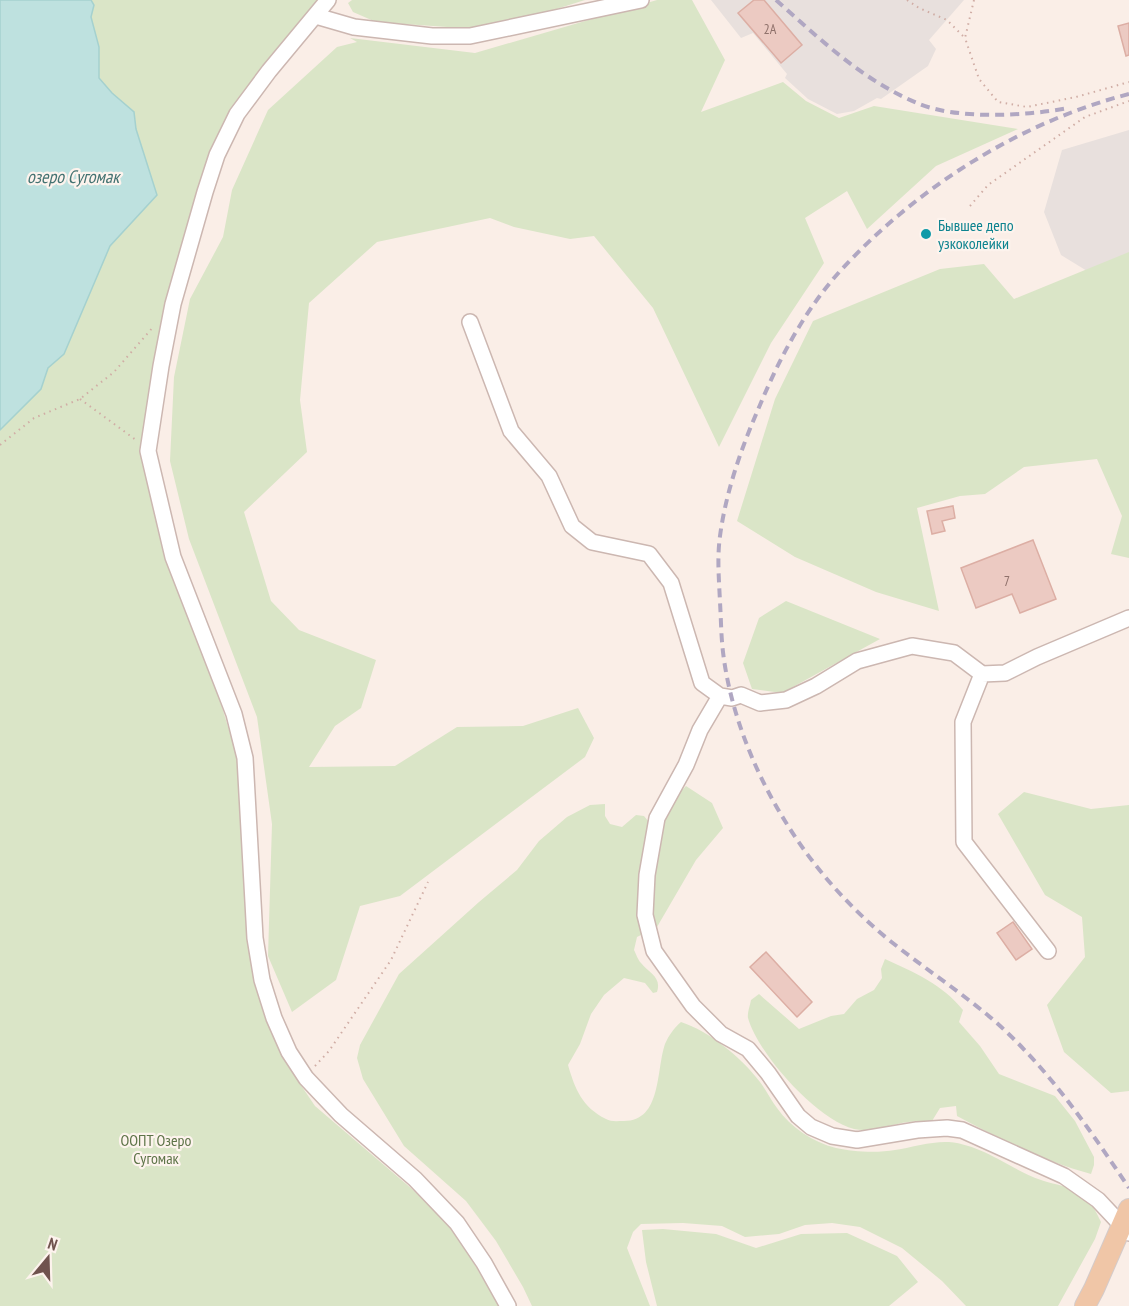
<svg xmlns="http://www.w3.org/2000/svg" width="1129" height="1306" font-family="'PT Sans Narrow',sans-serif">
  <rect width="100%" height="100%" fill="#faeee7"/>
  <path fill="#e8e0dd" d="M711,0h253l-35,40 7,9 -8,17 -47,33 -4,-1 -23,13 -17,3 -29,-15 -23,-21 2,-4 -34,-41 -12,5z
    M1129,130v142l-24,10 -44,-27 -17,-43 18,-62z"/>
  <path fill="#dae5c7" d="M0,0h318l-64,78 -29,44 -83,331 16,78 64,176 18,60 9,185 17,69 22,45 27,40 97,83 43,42 44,75h-499z
    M352,0h233l-95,30 -114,-8 -23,-10 -5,-9z
    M657,0h35l33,60 -24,52 82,-30 23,19 33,17 35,-12 144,23 -82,37 -69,63 -20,-38 -42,27 19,45 -53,80 -52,104 -66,-139 -59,-72 -24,3 -56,-12 -24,-9 -113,24 -68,61 -9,97 7,52 -63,60 27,89 28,29 77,30 -15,48 -26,18 -26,41 86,-1 62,-39 66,-1 55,-18 16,30 -9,19 -185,139 -40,10 -24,74 -44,32 -24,-56 4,-132 -15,-107 -68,-178 -19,-78 4,-84 16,-78 33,-62 9,-47 36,-80 69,-63 20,-5 -7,-4 125,15z
    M1129,252v306l-18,-4 11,-38 -25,-57 -73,8 -39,27 -25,2 -43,12 22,103 -63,-19 -81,-35 -58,-36 38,-122 38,-78 127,-52 44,-5 30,35z
    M786,601l94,38 -98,54 -30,-4 -9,-26 16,-45z
    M686,786l26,17 11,25 -27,32 -39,67 -20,10 -3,13c2,4 4,10 7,13 8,10 21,14 16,29l-4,1 -8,-10 -21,-5 -20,17 -13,19 -11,30 -12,21c7,24 14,42 38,54 5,3 11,2 18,2 38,0 32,-51 41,-77 4,-9 9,-16 16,-22 28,9 61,36 79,60 6,8 11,18 17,26 14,20 36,34 59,40 17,4 42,5 59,2 18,-3 37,-9 54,-8 34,3 61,27 92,38 14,5 30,6 42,15 9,7 13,17 18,27l-6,17 -37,67h-92l-24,-25 -40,-33 -42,-21 -28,-4 -27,2 -26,9 -34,3 -23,-11 -39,-3 -42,1 -8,8 -6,16 23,58h-118l-9,-19 -27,-46 -30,-40 -62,-55 -41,-67 -6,-21 3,-13 39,-71 80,-72 38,-32 22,-29 28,-24 23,-12 15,-1v12l5,8 12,3 14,-12 8,1 5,6 13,9 10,-31z
    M1024,792l67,17 38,-4v286l-18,2 -47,-41 -17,-47 38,-48 -3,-40 -37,-22 -47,-81z
    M885,959c29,13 58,26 78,51l-4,12 21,24 19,28 56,22 20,25 19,36v8l-3,9c-45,-12 -93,-36 -134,-58l-1,-10 -16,2 -8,13c-8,0 -16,0 -24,1 -17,2 -36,11 -54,7 -37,-9 -96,-75 -106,-111 -1,-5 2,-12 3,-18l8,-6 40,35 32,-13 13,-2 13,-15 17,-9 8,-12 -1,-9z
    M663,1229l53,5 40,14 45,-14 46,-1 50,23 21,26 -29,24h-232l-11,-44 -4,-32z"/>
  <path fill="#bee1df" stroke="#a5d1cf" stroke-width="1.5" d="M0,0h91l3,5 -3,12 8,30v31l13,15 22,19 2,17 21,66 -47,51 -46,108 -16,14 -7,21 -41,41z"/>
  <path fill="#eccac2" stroke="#dcaea4" stroke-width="1.5" d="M754,0h10l38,45 -21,18 -43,-50z
    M1129,23v32l-3,1 -8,-30z
    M953,506l2,12 -13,3 3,10 -13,3 -5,-23z
    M1033,540l23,59 -36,14 -8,-19 -36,14 -15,-40z
    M1013,922l19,27 -16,11 -19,-27z
    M766,952l46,50 -15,15 -47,-50z"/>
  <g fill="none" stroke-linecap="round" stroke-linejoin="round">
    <defs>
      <path id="minor" d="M328,0l-59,71 -32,43 -20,41 -12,37 -32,112 -12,62 -13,85 25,106 61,157 11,44 10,180 7,42 12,38 15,34 17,26 35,37 74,64 42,44 27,40 24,43
        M316,16l38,11 78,9h38l171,-36
        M470,322l41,109 38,45 23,50 20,16 57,12 22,29 31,100 18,13
        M1129,618l-92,39 -32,16 -23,1 -28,-21 -42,-7 -55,15 -41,25 -30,14 -26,3 -19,-8 -9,3 -12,-2 -20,34 -14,35 -29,53 -10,57 -2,40 9,36 39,55 28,28 27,15 20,24 30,43 13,11 21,9 25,4 60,-10 30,-2 15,2 102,46 34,24 31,33
        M982,674l-19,48 1,120 84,109"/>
      <path id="major" d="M1085,1306l9,-17 35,-80"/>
    </defs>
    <use href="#minor" stroke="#ccb7b1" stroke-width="18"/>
    <use href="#major" stroke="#d4cbca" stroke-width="22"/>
    <path stroke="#d0ada5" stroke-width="2" stroke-dasharray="1.5 4.5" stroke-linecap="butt" d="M907,0l12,8 28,12 18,18
      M974,0l-9,38 14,41 19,23 29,5 49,-10 53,-15
      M970,206l18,-21 97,-68 44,-16
      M80,399l56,41
      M0,445l34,-27 46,-19 34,-27 40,-46
      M315,1066l14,-15 62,-91 37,-78"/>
    <use href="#minor" stroke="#fff" stroke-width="15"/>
    <use href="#major" stroke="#f0c6a7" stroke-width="20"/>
    <path stroke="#b0a7c2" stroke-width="4" stroke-dasharray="9 6" stroke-linecap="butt" d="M776,0c44,39 86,80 141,103 39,17 109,13 151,5
      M1129,94c-109,28 -211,93 -287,175 -36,39 -62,88 -82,136 -18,41 -34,86 -40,131 -3,22 -1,44 0,66 1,16 1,33 3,50 7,59 31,119 62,169 28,46 63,85 104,119 36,29 75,54 109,84 53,48 92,106 131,164"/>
  </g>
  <circle fill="#0f9aa8" stroke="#fdf3ed" stroke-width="2" cx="926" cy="234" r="6"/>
  <g text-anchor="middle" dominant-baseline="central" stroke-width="4.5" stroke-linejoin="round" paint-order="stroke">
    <g font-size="14" fill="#8f716b">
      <text x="770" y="29">2А</text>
      <text x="1007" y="581">7</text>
    </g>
    <g font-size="16" fill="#0d838f" stroke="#fdf3ed" text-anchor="start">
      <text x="938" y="225">Бывшее депо<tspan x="938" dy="18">узкоколейки</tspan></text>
    </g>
    <g font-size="16" fill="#5e7448" stroke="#fdf3ed">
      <text x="156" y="1140">ООПТ Озеро<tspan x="156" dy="18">Сугомак</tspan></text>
    </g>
    <g font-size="18" font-style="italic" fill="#447372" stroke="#fdf3ed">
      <text x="73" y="176">озеро Сугомак</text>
    </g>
  </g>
  <g transform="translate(48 1258) rotate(19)" stroke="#fdf3ed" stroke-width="4.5" paint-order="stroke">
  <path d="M0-4.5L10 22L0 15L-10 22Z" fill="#70534e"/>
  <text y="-9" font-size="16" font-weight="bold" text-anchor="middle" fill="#70534e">N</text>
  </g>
</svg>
